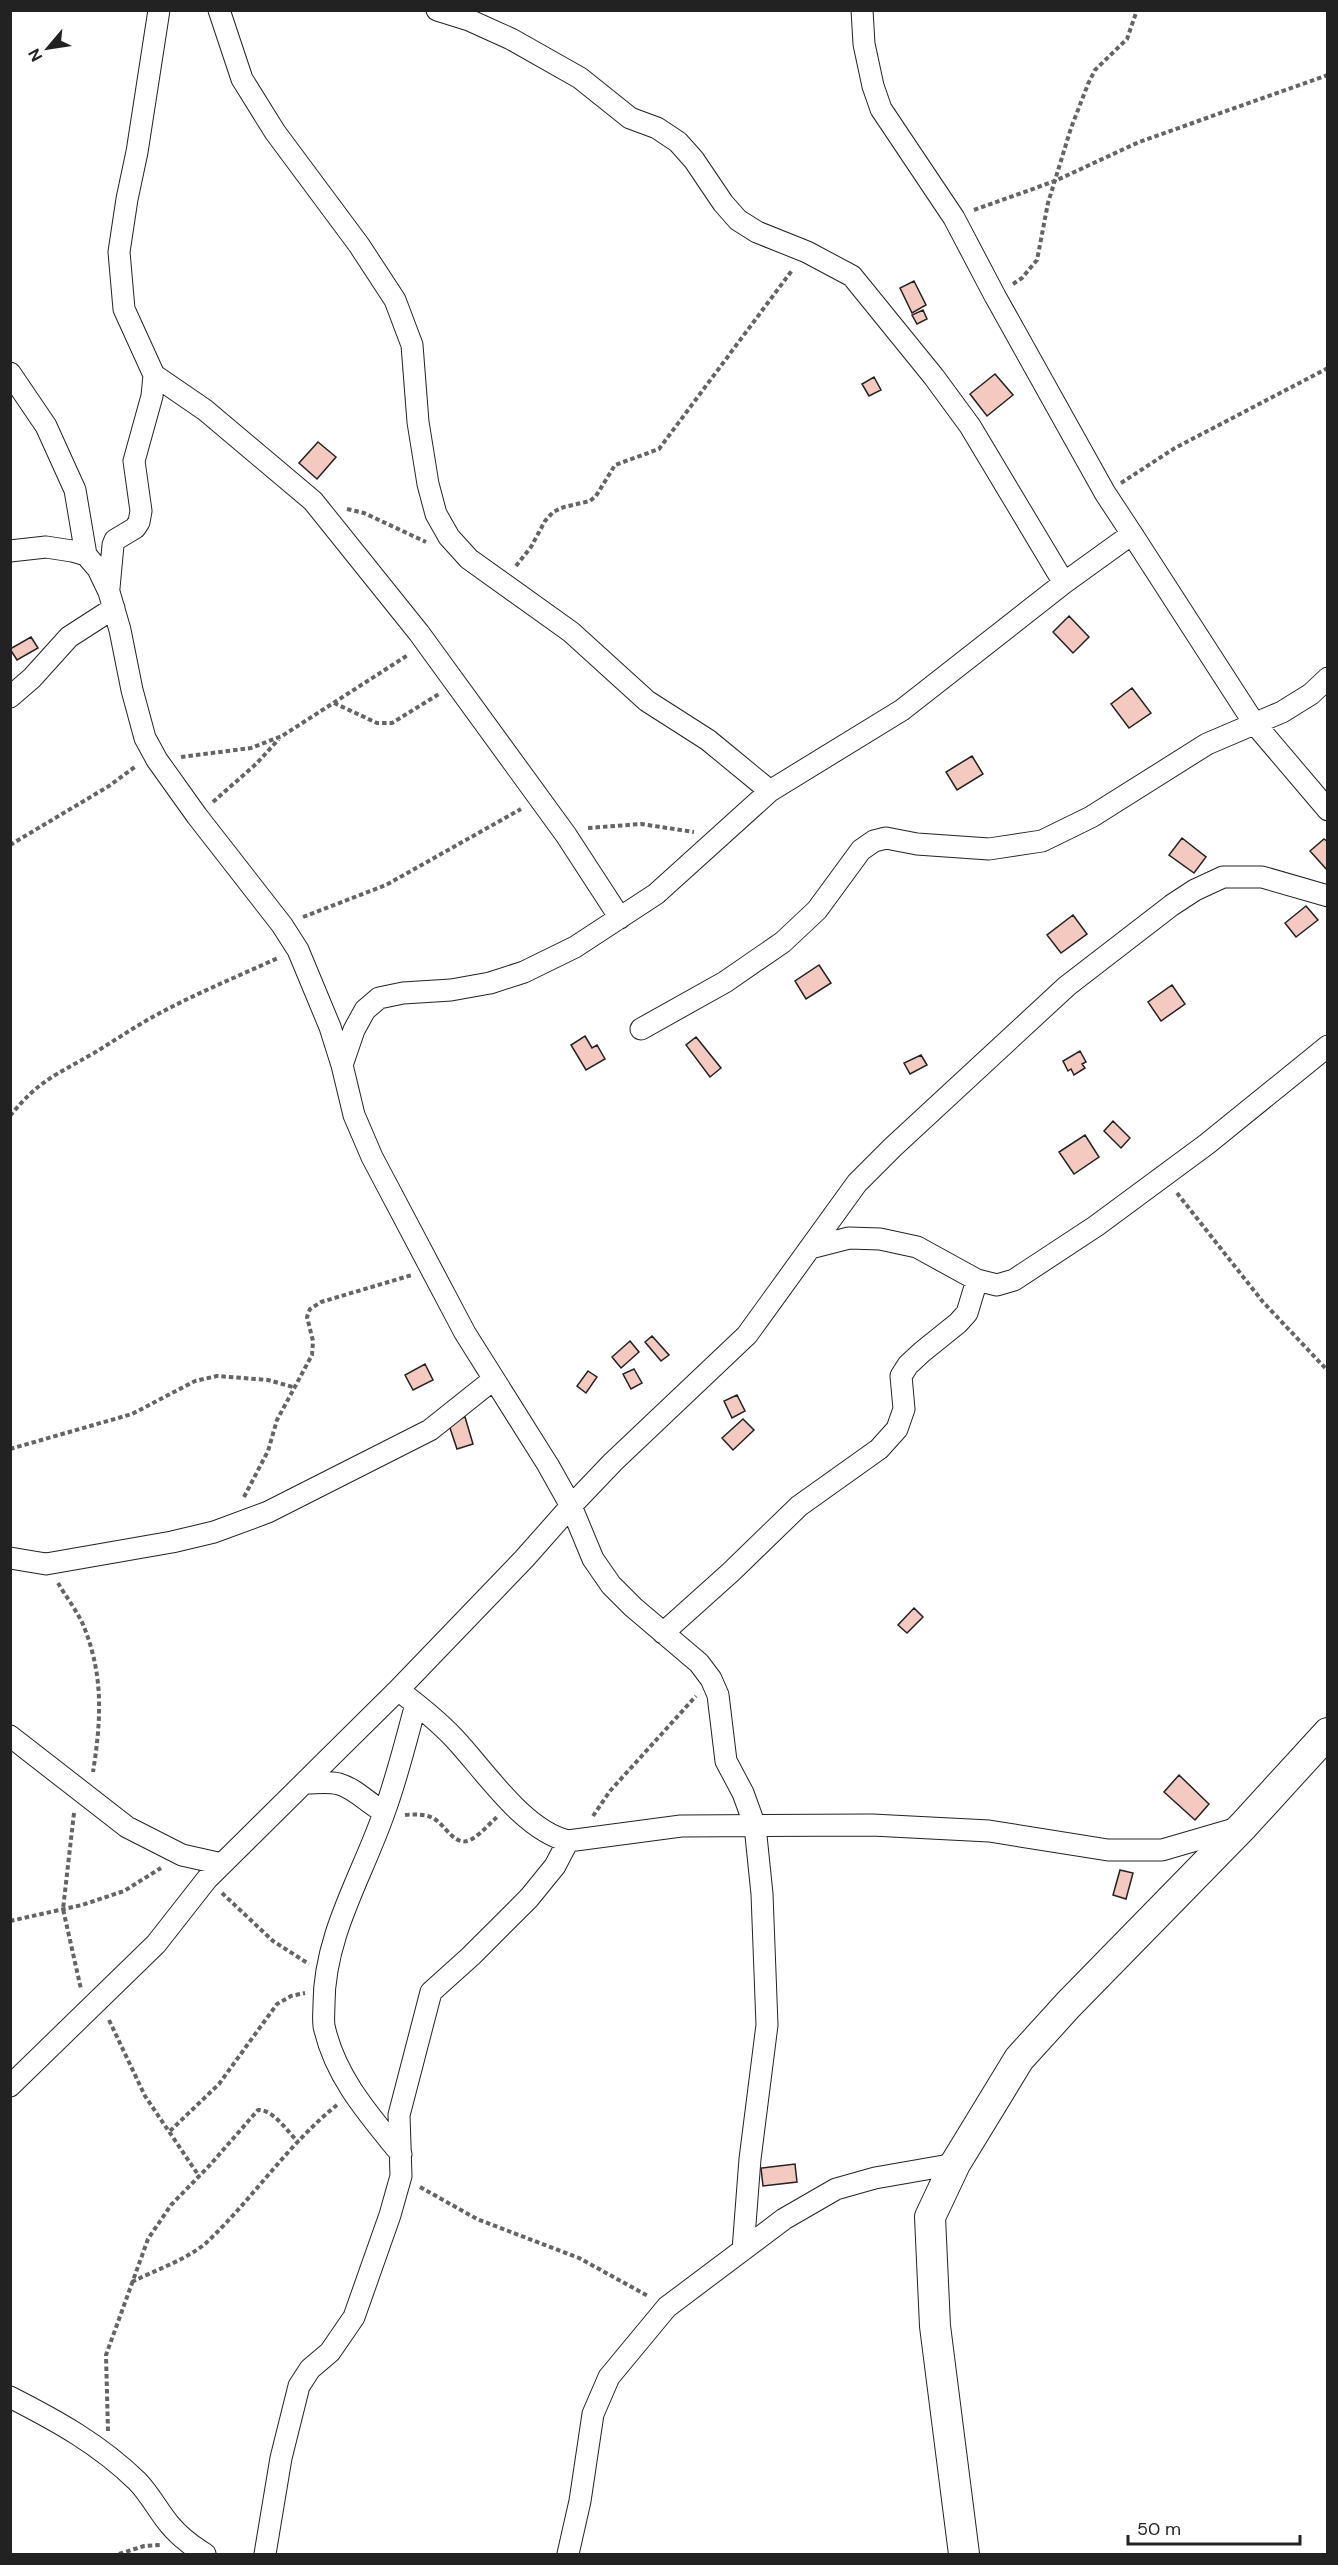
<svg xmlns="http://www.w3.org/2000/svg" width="1338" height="2565" font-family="'DM Sans',sans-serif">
  <rect width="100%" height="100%" fill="#fff"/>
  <path fill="#f3c9c0" stroke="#222" stroke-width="1.5" d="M914,281l12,24 -14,8 -12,-25z
    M923,310l4,9 -10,5 -5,-9z
    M995,374l18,21 -26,21 -17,-22z
    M874,377l7,13 -12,6 -7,-12z
    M318,442l18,15 -19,22 -18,-16z
    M1069,616l20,21 -16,16 -20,-21z
    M31,637l7,11 -21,12 -7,-11z
    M1132,688l19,25 -22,15 -18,-24z
    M972,756l11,18 -26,16 -11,-18z
    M1182,838l24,19 -12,16 -25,-18z
    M1324,839l4,3v29l-18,-20z
    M1306,906l12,14 -22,17 -11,-14z
    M1073,915l14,19 -26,19 -14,-18z
    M819,965l12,18 -25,16 -11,-18z
    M1172,985l13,19 -24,17 -13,-19z
    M585,1036l7,12 5,-3 8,14 -19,11 -15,-25z
    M696,1037l25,31 -11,9 -24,-32z
    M1080,1051l6,11 -4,2 3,4 -11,7 -3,-6 -3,2 -5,-10z
    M921,1055l6,10 -17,9 -6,-11z
    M1113,1121l17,17 -9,10 -17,-17z
    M1085,1135l14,22 -25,17 -15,-22z
    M652,1336l17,19 -8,6 -16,-19z
    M630,1341l9,11 -18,16 -9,-11z
    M425,1364l8,16 -20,10 -8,-15z
    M634,1369l8,14 -11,6 -8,-15z
    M588,1371l9,6 -11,16 -9,-7z
    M737,1395l8,16 -13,7 -8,-17z
    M465,1417l8,27 -16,5 -9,-27z
    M743,1419l11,11 -21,20 -11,-12z
    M914,1608l9,9 -16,16 -9,-8z
    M1179,1775l30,29 -14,16 -31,-28z
    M1120,1870l13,3 -7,26 -13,-4z
    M795,2164l2,18 -34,4 -2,-18z"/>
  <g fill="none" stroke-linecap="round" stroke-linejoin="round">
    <defs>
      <path id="street" d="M219,10l23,69 33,53 84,113 36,55 17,45 6,77 10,62 8,30 13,23 20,22 102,73 76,69 61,39 62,51
        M437,10l32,10 42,19 69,39 50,40 27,10 21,14 16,18 29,43 15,17 19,12 50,20 45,24 82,101 36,49 94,157
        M862,10l2,34 9,42 8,23 73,109 41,78 110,197 27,41 122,189 74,87
        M10,373l36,53 29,64 11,65
        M154,375l51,35 108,91 106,132 147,202 54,83
        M10,551l36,-4 26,4 14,4 12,14 11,23 11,38 12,60 13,48 12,22 40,56 85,109 16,25 32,77 12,38 12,50 18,42 93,176 83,132 23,41 22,53 18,26 22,22 66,56 12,16 7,16 8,66 17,32 12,33 7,68 5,131 -17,134 -7,91
        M109,588l4,-43 2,-5 20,-12 4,-6 2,-11 -7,-50 18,-65 2,-21 -30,-66 -5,-57 8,-53 10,-47 22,-142
        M10,697l22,-19 37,-41 45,-29
        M641,1029l84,-47 58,-40 34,-32 44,-60 13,-9 12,-3 31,6 72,5 53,-8 49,-24 116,-73 75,-32 29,-18 17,-16
        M342,1065l12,-35 11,-20 14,-12 24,-5 48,-3 39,-7 34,-11 51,-25 81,-53 114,-103 132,-81 162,-127 68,-49
        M810,1248l39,-10 31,1 37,8 60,33 20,5 17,-5 82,-54 111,-82 121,-98
        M10,1558l36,6 126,-22 42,-10 54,-20 162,-82 64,-51
        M663,1633l68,-61 68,-66 80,-57 18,-20 7,-20 -3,-33 7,-11 14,-13 36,-29 9,-10 10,-33
        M398,1690c20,15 39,30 56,48 31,33 69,92 114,103l113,-15 191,-1 117,6 119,19h54l79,-23
        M10,1736l117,91 55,28 40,9
        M306,1783c10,0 23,-2 33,1 17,5 30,20 45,28
        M10,2086l146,-142 51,-65 191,-189 126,-131 47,-53 42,-44 134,-127 110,-152 36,-36 174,-161 105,-81 23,-15 28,-13h39l66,19
        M401,2154c-32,-39 -66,-77 -77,-128 -1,-7 0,-15 0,-22 0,-68 38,-128 60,-191 13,-35 22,-73 32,-109
        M10,2397c47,24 89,47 127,84 13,13 21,30 33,44 10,12 22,21 35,29
        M265,2554l16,-96 18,-72 11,-17 20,-17 24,-35 36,-102 11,-39 -2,-61 32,-123 40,-36 58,-58 26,-32 13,-25
        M568,2554l12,-53 13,-87 16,-37 58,-70 117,-88 52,-30 39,-11 80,-14"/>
      <path id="secondary" d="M964,2554l-29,-228 -5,-109 25,-53 64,-105 49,-54 175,-179 85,-93"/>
    </defs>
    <use href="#street" stroke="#222" stroke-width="23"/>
    <use href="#secondary" stroke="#222" stroke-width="32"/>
    <path stroke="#646464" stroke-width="4" stroke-dasharray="4.5 3" stroke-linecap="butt" d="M974,210l81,-29 84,-39 189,-67
      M1013,284l9,-6 15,-18 11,-57 23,-75 17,-44 7,-14 32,-31 10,-29
      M1121,483l54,-35 153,-80
      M347,509l17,4 62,29
      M516,566l15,-19 14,-26 8,-9 11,-5 26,-6 6,-5 19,-31 44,-16 134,-180
      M334,703l43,20h15l47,-29
      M181,757l70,-9 31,-12 126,-81
      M213,802l43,-38 23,-25
      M588,828l53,-4 53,8
      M10,845l99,-59 27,-20
      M303,917l83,-32 135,-76
      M10,1116c29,-36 46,-41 84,-63 18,-11 36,-23 55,-34 41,-23 85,-41 129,-61
      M1177,1193l86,109 65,69
      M10,1449l122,-35 63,-33 22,-5 51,4 25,7
      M10,1481v14
      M244,1497l24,-46 9,-31 35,-65 1,-14 -6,-24 3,-8 11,-7 91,-27
      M58,1583c8,14 20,29 26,44 20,50 17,94 9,145
      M74,1813l-11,96 18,80
      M405,1815c10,-1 20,-1 28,3 13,7 22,31 39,21 9,-5 17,-15 25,-22
      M593,1816l17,-25 86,-95
      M222,1893l51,48 36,23
      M10,1921l72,-16 42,-14 37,-23
      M109,2020l36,76 54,80
      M170,2131l49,-47 58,-80 14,-8 14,-3
      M420,2187l57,32 102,39 69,38
      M132,2282c23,-12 54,-22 74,-39 46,-43 81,-98 131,-138
      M108,2431l-2,-76 42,-116 23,-34 39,-40 48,-55c15,-1 30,22 40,32
      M119,2554l25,-8 16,-1"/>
    <use href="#street" stroke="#fff" stroke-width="21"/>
    <use href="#secondary" stroke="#fff" stroke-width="30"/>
  </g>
  <rect width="1338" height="2565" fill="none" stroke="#222222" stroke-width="24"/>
  <g transform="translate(48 48) rotate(241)" stroke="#ffffff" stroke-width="4.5" paint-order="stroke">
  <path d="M0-4.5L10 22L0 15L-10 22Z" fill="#222222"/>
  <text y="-9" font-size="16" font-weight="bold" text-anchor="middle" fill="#222222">N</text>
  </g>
  <path d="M1128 2535v9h172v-9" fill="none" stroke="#222222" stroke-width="3"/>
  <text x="1137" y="2535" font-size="18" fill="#222222" stroke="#ffffff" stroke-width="4.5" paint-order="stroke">50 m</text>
</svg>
